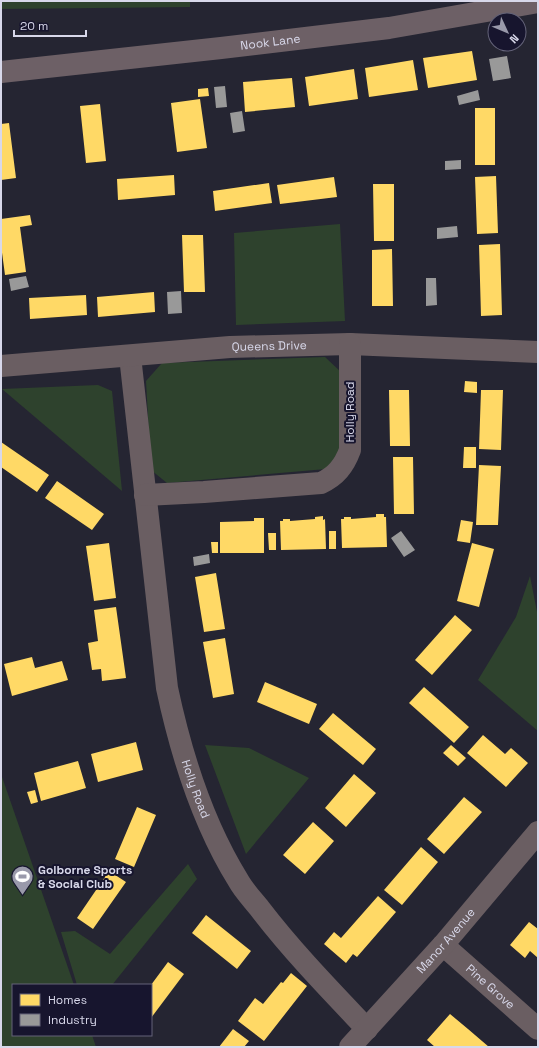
<svg xmlns="http://www.w3.org/2000/svg" width="539" height="1048" font-family="'Space Grotesk',sans-serif">
  <rect width="100%" height="100%" fill="#252532"/>
  <path fill="#2e422d" d="M1,1h189v6l-189,2z
    M340,224l5,97 -109,4 -2,-92z
    M325,357l17,16 -1,79 -15,17 -159,14 -16,-13 -5,-89 16,-18z
    M98,385l14,6 10,100 -120,-102z
    M530,576l8,41v114l-60,-51 38,-63z
    M205,745l44,3 60,30 -63,76z
    M1,774l73,211h-61v50h79l4,12h-95z
    M188,864l9,15 -85,106h-35l-16,-53 14,-1 35,23z"/>
  <path fill="#ffd966" d="M472,51l5,29 -49,8 -5,-30z
    M413,60l5,30 -49,7 -4,-29z
    M354,69l4,30 -49,7 -4,-29z
    M292,78l3,29 -50,5 -2,-30z
    M208,88l1,8 -11,1v-8z
    M200,99l7,49 -30,4 -6,-49z
    M100,104l6,57 -20,2 -6,-57z
    M475,108h20v57h-20z
    M9,123l7,55 -15,2v-56z
    M174,175l1,20 -57,5 -1,-21z
    M496,176l2,57 -21,1 -2,-57z
    M334,177l3,20 -57,7 -3,-19z
    M269,183l3,20 -57,8 -2,-20z
    M373,184h21v57h-20z
    M30,215l2,10 -12,2 6,45 -21,3 -4,-30v-26z
    M182,235h21l2,57h-21z
    M500,244l2,71 -21,1 -2,-71z
    M392,249l1,57h-21v-56z
    M154,292l1,20 -57,5 -1,-20z
    M86,295l1,20 -57,4 -1,-21z
    M465,381l12,1v11l-13,-1z
    M389,390h20l1,56h-20z
    M481,390h22l-2,60 -22,-1z
    M1,442l48,33 -12,17 -36,-25z
    M464,447h12v21h-13z
    M393,457h20l1,57h-20z
    M479,465l22,1 -3,59h-22z
    M57,481l47,33 -12,16 -47,-32z
    M376,514h8v3h2l1,30 -45,1 -1,-29h3v-2h7v2l25,-2z
    M323,516v4l2,-1 1,30 -45,1 -1,-29h3v-2h7v2l25,-2v-2z
    M254,518h10v35h-44v-31l34,-1z
    M461,520l12,2 -3,21 -13,-2z
    M329,531h7v18h-7z
    M268,533h8v17h-7z
    M211,542h7v11h-6z
    M109,543l7,55 -22,3 -8,-55z
    M472,543l22,6 -15,58 -22,-6z
    M216,573l9,56 -21,3 -9,-55z
    M116,607l10,71 -24,3 -1,-12 -9,1 -4,-27 10,-2 -4,-31z
    M455,615l17,15 -40,45 -17,-15z
    M225,638l9,56 -21,4 -10,-56z
    M32,657l3,11 27,-7 6,19 -56,16 -8,-32z
    M265,682l52,22 -8,20 -52,-22z
    M424,687l45,40 -15,16 -45,-40z
    M333,713l43,36 -13,16 -44,-36z
    M483,735l22,19 6,-6 17,15 -22,24 -39,-34z
    M136,742l7,28 -45,12 -7,-28z
    M451,745l15,13 -8,8 -15,-13z
    M78,761l8,27 -45,13 -7,-28z
    M354,774l22,19 -30,34 -21,-19z
    M35,790l3,12 -7,2 -4,-12z
    M464,797l18,15 -38,42 -17,-15z
    M137,807l19,8 -22,52 -19,-8z
    M313,822l21,19 -29,33 -22,-19z
    M421,847l17,15 -36,43 -18,-15z
    M109,871l17,11 -33,47 -16,-11z
    M378,896l18,16 -39,45 -4,-3 -7,9 -22,-19 10,-12 7,6z
    M206,915l45,36 -14,18 -45,-36z
    M529,922l9,7v29l-8,-7 -5,7 -15,-13z
    M168,962l16,12 -33,44v-33z
    M291,973l16,13 -43,55 -26,-20 17,-23 8,6 18,-22 2,1z
    M450,1014l18,15 21,18h-54l-8,-7z
    M233,1029l16,12 -5,6h-25z"/>
  <path fill="#999" d="M507,56l4,22 -18,3 -4,-22z
    M225,86l2,21 -11,1 -2,-21z
    M478,90l2,10 -21,5 -2,-9z
    M242,111l3,20 -12,2 -3,-20z
    M461,160v9l-16,1v-9z
    M457,226l1,11 -21,2v-11z
    M26,276l3,11 -18,4 -2,-12z
    M426,278h10l1,27 -11,1z
    M181,291l1,22 -14,1 -1,-22z
    M401,531l14,19 -11,7 -13,-19z
    M209,554l1,9 -16,3 -1,-9z"/>
  <g fill="none" stroke-linecap="round" stroke-linejoin="round">
    <g stroke="#6a5e62" stroke-width="22">
      <path id="s1" d="M130,356l37,332c14,66 35,134 71,192 6,11 15,20 22,29 33,43 70,81 107,120"/>
      <path id="s2" d="M1,366l229,-19 120,-3 188,8"/>
      <path d="M145,495l59,-3 117,-9c15,-7 23,-17 29,-33v-106"/>
      <path id="s3" d="M443,945l95,84"/>
      <path id="s4" d="M350,1047l93,-102 95,-113"/>
    </g>
    <path stroke="#6d6066" stroke-width="22" id="s5" d="M1,72l220,-24 168,-20 149,-26"/>
  </g>
  <defs>
    <symbol id="stadium-pin" viewBox="-11 -11 22 30"><path d="M0 17L-7.5 6A9.5 9.5 0 1 1 7.5 6Z" fill="#99a" stroke="#17152e"/><path d="M0-5a6.5 5 0 1 0 0 10a6.5 5 0 1 0 0-10ZM-3.5-1.8h7v3.6h-7Z" fill="#fff"/></symbol>
  </defs>
  <g fill-rule="evenodd">
    <use href="#stadium-pin" x="10" y="864" width="25" height="34"/>
  </g>
  <g text-anchor="middle" dominant-baseline="central" stroke-width="4" stroke-linejoin="round" paint-order="stroke">
    <g font-size="12" fill="#d8d8ea" stroke="#17152e">
      <text stroke="none"><textPath href="#s5" startOffset="271">Nook Lane</textPath></text>
      <text stroke="none"><textPath href="#s2" startOffset="269">Queens Drive</textPath></text>
      <text transform="translate(350 412) rotate(-90)">Holly Road</text>
      <text stroke="none"><textPath href="#s1" startOffset="439">Holly Road</textPath></text>
      <text stroke="none"><textPath href="#s4" startOffset="143">Manor Avenue</textPath></text>
      <text stroke="none"><textPath href="#s3" startOffset="63">Pine Grove</textPath></text>
    </g>
    <g font-size="12" font-weight="bold" fill="#d8d8ea" stroke="#17152e" text-anchor="start">
      <text x="38" y="870">Golborne Sports<tspan x="38" dy="14">&amp; Social Club</tspan></text>
    </g>
  </g>
  <rect width="539" height="1048" fill="none" stroke="#d8d8ea" stroke-width="4"/>
  <rect x="12" y="984" width="140" height="52" fill="#17152e" stroke="#646379"/>
  <rect x="20" y="994" width="20" height="12" fill="#ffd966" stroke="#646379"/>
  <text x="48" y="1004" font-size="12" fill="#d8d8ea">Homes</text>
  <rect x="20" y="1014" width="20" height="12" fill="#999999" stroke="#646379"/>
  <text x="48" y="1024" font-size="12" fill="#d8d8ea">Industry</text>
  <g transform="translate(507 32) rotate(134)"><circle r="19" fill="#17152e" stroke="#646379"/>
  <path d="M0-3L7 15L0 10L-7 15Z" fill="#9999aa"/>
  <text y="-6" font-size="11" font-weight="bold" text-anchor="middle" fill="#d8d8ea">N</text>
  </g>
  <path d="M14 30v6h72v-6" fill="none" stroke="#d8d8ea" stroke-width="2"/>
  <text x="20" y="30" font-size="12" fill="#d8d8ea" stroke="#17152e" stroke-width="3" paint-order="stroke">20 m</text>
</svg>
